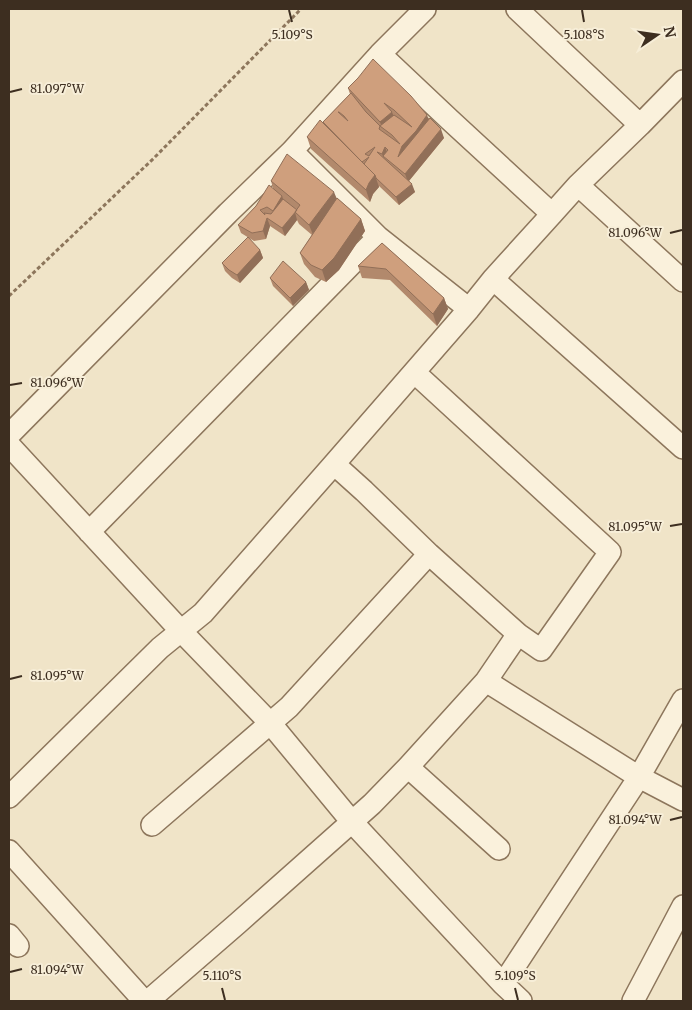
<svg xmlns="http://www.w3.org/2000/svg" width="692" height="1010" font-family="Merriweather,serif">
  <rect width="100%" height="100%" fill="#f0e4c8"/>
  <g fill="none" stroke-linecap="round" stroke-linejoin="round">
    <defs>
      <path id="street" d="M517,9l123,116
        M380,54l70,66 102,94
        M292,151l86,86 91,72
        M578,185l105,96
        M493,279l190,169
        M9,435l219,-222 64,-62 88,-97 45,-45
        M9,445l172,186 90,93 81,98 151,162 18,17
        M334,464l30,27 65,63 89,80 23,16 69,-98 -196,-180
        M89,532l289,-295
        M486,681l153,96 44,23
        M408,767l91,82
        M9,797l151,-149 43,-35 131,-149 135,-155 24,-30 59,-65 26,-29 62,-60 43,-44
        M152,825l137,-118 140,-153
        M9,851l135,150
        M9,935l9,11
        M503,984l136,-207 44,-77
        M148,1001l90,-78 134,-119 36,-37 78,-86 32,-47
        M633,1001l50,-95"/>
    </defs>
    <use href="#street" stroke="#8d765c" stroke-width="24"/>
    <path stroke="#8d765c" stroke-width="3" stroke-dasharray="4 2.5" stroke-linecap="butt" d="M9,296l145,-138 147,-149"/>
    <use href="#street" stroke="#faf1dc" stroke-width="21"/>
  </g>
  <path fill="#b2896c" d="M348,88l81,30 15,20 -35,43 6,11 -16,13 -20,-19v1l-6,7 -3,8 -59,-53 -4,-12 16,-15 27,-28z
    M271,181l66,17 24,21 4,12 -26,39 -13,12 -11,-5 -11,-13 -4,-11 12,-18 -13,-11 -2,-4 -12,16 -15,-10 -4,13 -12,2 -13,-8 -3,-8 35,-37z
    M382,243l62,55 4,11 -11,17 -47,-46 -28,-2 -4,-12z
    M260,250l3,8 -23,25 -8,-5 -7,-7 -3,-8z
    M270,278l36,4 3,8 -16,16 -20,-20z"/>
  <path fill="#916f58" d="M392,112l3,8 -13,8 -2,-6z
    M427,115l3,8 -32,34 4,-11z
    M441,129l3,9 -36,44 -3,-8z
    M385,147l3,8 -5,1 2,6 -3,-8z
    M375,175l4,12 -6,7 -3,8 -4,-12 3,-7z
    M412,184l3,8 -16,13 -3,-8z
    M334,192l5,12 -25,33 -5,-12z
    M282,196l3,8 -12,7z
    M297,210l-2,2 2,8 -12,16 -3,-8z
    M267,218l3,8 -4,13 -3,-8z
    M361,219l4,12 -26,39 -13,12 -4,-12z
    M260,250l3,8 -23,25 -3,-8z
    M306,282l3,8 -16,16 -3,-8z
    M444,298l4,11 -11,17 -4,-12z"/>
  <path fill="#cf9f7d" stroke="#916f58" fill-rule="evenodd" d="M373,59l38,37 16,19 -11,16 -14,15 -4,11 32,-39 11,11 -36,45 -22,-18 5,-6 -3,-3 -3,7 -5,-2 35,32 -16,13 -20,-19 -1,-3 -11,-11 5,-7 -7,5 -39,-40 28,-29 15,19 14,14 -1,3 21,15 -8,-9 -12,-9 14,-11 18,12 -18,-17 -10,-7 8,9 -12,10 -32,-34 10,-10zM338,112h1l5,4 4,5zM375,147l-6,9 -4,-2z
    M320,120l55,55 -6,8 -3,7 -59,-53z
    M287,154l47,38 -25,33 -14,-13 5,-7 -29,-24z
    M269,185l13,11 -9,15 -6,-4 -7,3 5,5 -1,-2 7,1 12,-15 14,11 -15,18 -15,-10 -4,13 -11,2 -14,-8 18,-19z
    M337,198l24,21 -27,39 -12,12 -11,-5 -11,-12z
    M248,237l12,13 -23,25 -8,-5 -7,-7z
    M382,243l62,55 -11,16 -47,-45 -28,-3z
    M283,261l23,21 -16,16 -20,-20z"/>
  <path fill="none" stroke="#3d2e20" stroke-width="2" d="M289,10l3,12M582,10l2,12M10,92l12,-3M670,233l12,-3M10,385l12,-2M670,526l12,-2M10,679l12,-3M670,820l12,-3M10,972l12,-3M222,988l3,12M515,988l3,12"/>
  <g font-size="12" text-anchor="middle" fill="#3d2e20" stroke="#f7eed8" stroke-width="4" stroke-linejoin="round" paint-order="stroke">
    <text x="292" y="39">5.109°S</text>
    <text x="584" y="39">5.108°S</text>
    <text x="57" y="93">81.097°W</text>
    <text x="635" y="237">81.096°W</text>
    <text x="57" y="387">81.096°W</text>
    <text x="635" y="531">81.095°W</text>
    <text x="57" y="680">81.095°W</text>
    <text x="635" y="824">81.094°W</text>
    <text x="57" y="974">81.094°W</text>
    <text x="222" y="980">5.110°S</text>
    <text x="515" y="980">5.109°S</text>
  </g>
  <rect width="692" height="1010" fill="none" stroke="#3d2e20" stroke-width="20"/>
  <g transform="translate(657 35) rotate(77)" stroke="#f7eed8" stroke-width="4" paint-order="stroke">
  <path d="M0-4L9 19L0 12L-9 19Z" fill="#3d2e20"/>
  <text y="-8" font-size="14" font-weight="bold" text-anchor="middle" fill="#3d2e20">N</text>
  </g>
</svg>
